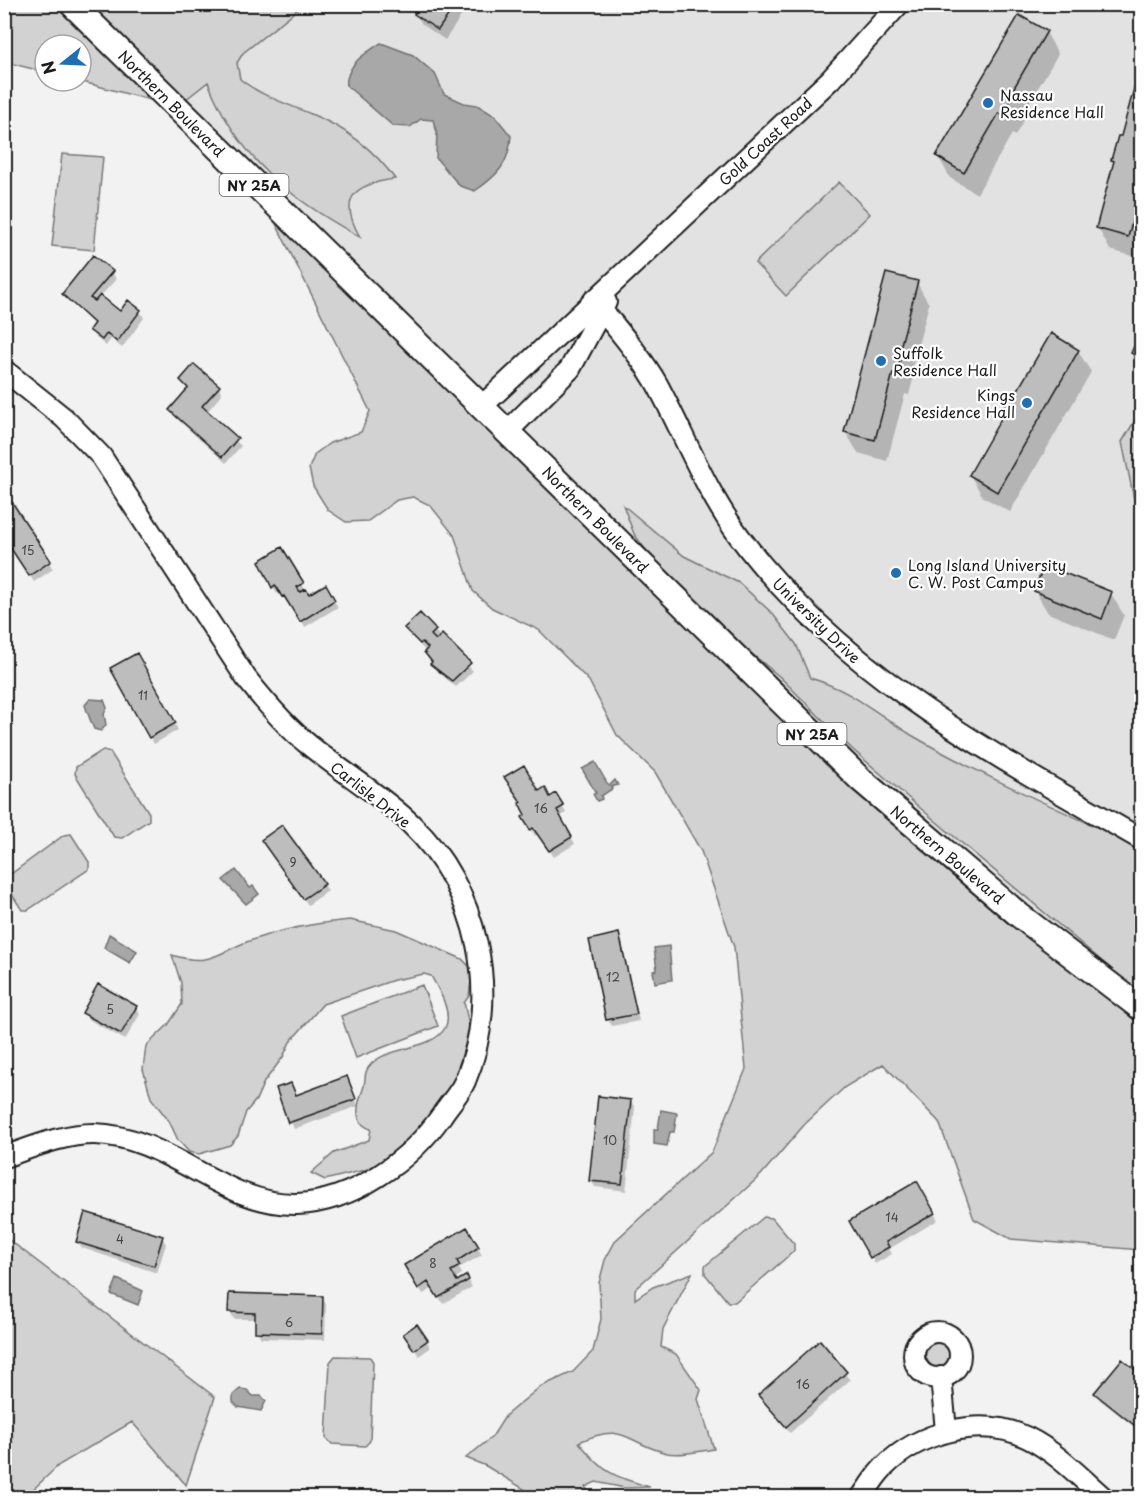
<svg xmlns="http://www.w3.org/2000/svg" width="1146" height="1502" font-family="'Playpen Sans',sans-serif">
  <rect width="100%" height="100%" fill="#f2f2f2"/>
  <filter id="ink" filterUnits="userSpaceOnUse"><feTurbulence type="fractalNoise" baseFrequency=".0167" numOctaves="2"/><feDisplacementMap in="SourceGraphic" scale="12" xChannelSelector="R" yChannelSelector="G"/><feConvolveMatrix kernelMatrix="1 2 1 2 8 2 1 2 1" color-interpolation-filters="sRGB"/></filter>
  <g filter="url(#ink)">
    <path fill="#e2e2e2" d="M303,5h838v1004l-122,-94 -843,-808z"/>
    <path fill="#d2d2d2" stroke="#777" stroke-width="1.5" d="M4,5h299l-60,48 -6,10 3,16c21,17 45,24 71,35 35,14 62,34 84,65 -40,5 -58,18 -35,58 -70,-38 -122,-79 -152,-155l-32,25 -97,-26h2v-36h-36v27l-40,-10z
      M62,154l41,3 -9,93 -42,-4z
      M839,182l31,32 -84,82 -31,-33z
      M259,190l533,525 349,294v241l-130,-11 -37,-20 -35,-97 -56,-58 -38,23 -40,37 -44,51 -126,114v10l18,-12 39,-14 -29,56 -2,18 15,7 25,36 -3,9 16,50c-14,2 -33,7 -47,4 -42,-10 -41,-32 -88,-11 25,32 34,34 71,45l-25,1 -29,-6 -11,5 8,11 -56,-1 -51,-31 -20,-8 26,-21 14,-22 34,-28 33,-15 20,-21 8,-32 -2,-36 6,-23 11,-20 96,-88 34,-83 -12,-122 -33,-96 -46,-79 -38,-37 -28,-54 -50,-51 -47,-22 -19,-17 -19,-56 -24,-30 -17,-8 -16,3 -29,21 -22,1 -18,-12 -15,-24 -4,-18 6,-14 15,-11 31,-11 9,-21z
      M1141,416h1l-1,100 -6,-12 -13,-62 15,-25z
      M623,505l61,51 55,27 33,30 24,31 14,34c44,13 65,35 103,58 69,40 143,72 214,105l14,10v143l-222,-187 -67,-58 -72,-72 -58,-48 -59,-56 -29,-39z
      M103,750l7,2 39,61v7l-27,18 -8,-1 -39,-63 1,-7z
      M71,834l18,28v7l-61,41h-6l-17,-26 2,-7 57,-42z
      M350,920l46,10 66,29 7,7 3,7 -3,23 -5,7 6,26 -16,52 -31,46 -43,39 -55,14 -14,-7 23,-20 35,-13 2,-11c-10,-3 -14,-11 -13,-21 0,-7 4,-15 6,-22 1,-5 1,-10 2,-14 10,-27 65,-19 79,-44 8,-15 -6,-38 -14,-52l-7,-2 -30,6 -71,24 -33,38 -7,15 -19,25 -8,18 -10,12 -8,24 -8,9 -31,9 -10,-2 -11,-12 -9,-19 -18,-23 -8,-29 3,-23 22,-21 14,-21 -1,-21 -9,-28c42,13 47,-5 83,-16 31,-11 62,-16 95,-19z
      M422,985l16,41 -82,32 -15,-42z
      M764,1217l8,1 22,26v7l-59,51h-7l-23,-28v-8z
      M4,1236l211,161 -29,88 -54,-63 -73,43 -34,32h-20z
      M926 1355a12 12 0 1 1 24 0a12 12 0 1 1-24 0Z
      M335,1356l35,1 3,5 -3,79 -5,5 -33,-2 -6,-6 4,-76z"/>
    <path fill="#a8a8a8" stroke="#707070" stroke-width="1.5" d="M381,43l32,12 22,19 9,20 20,9 13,2 18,11 16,20c-2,28 -13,39 -36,55l-15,-5 -24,-28 1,-26 -4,-12 -12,-1 -11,8 -17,-1 -47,-41c2,-22 18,-31 35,-42z
      M90,699l14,1 3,8 -3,6 2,11 -5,6 -7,-2c-1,-2 -9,-23 -9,-24z
      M595,762l12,21 3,2 5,-5 3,5 -7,2 1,2 -11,7 1,3 -5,2 -4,-7 3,-1 -14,-24z
      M236,870l14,18 3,-2 6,8 -13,10 -23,-24z
      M109,934l28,17 -7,12 -26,-15z
      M669,946l3,34 -17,3 -2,-12 4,-1 -3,-22z
      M661,1110l16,3 -3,19h-4l-3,14 -13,-2v-15h4z
      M117,1279l26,12 -5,14 -27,-11z
      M240,1389l7,1 6,6h8l5,5 -5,10 -23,-4 -5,-5v-7z"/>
    <path fill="#0003" d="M422,4h44l2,2 -23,34 -23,-16 -6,-10z
      M1046,32l12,22 -34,58 2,4 -11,20 -3,-2 -35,60 -27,-16 -12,-22z
      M1142,72v180l-2,6 -30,-8 -12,-22 17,-64 -2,-4 9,-22z
      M4,186l3,4 -2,37h-1z
      M112,272l4,7 -16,18 20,16 20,-2 4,7 -22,30 -11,-9 -5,7 -11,-9 -4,-7 4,-4 -32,-32z
      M917,283l12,21 -17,64 3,4 -6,23 -4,-1 -18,67 -29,-8 -13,-22z
      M1142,304v20l-5,-8z
      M1142,332v37l-9,-16z
      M1078,351l13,21 -81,140 -27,-15 -13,-22 47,-80z
      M182,381l37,6 3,7 -15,18 34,34 -15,17 -51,-46 -4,-7 17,-20z
      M12,504l41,65 -19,13 -30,-46z
      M281,549l28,47 16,-10 13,21 -33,20 -16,-25 -2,1 -7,-12 -3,3 -4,-7z
      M1035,591l76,3 13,21 -10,25 -66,-27z
      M406,629l29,2 38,40 -17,16 -20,-17 -10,-18z
      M137,655l41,75 -24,14 -42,-76z
      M538,793l11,6 7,-4 10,18 -6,4 15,27 -21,13 -16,-23 -3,2 -11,-19z
      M267,848l57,36 4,7 -20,14z
      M618,935l4,7 17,79 -27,5 -4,-6z
      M136,1007l4,7 -15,26 -37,-21 -4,-6z
      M347,1078l11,28 -64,23 -16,-40 13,-5 5,12z
      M631,1101l4,7 -9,83 -31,-4 -4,-7z
      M916,1183l22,37 -49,29 3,5 -17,10 -24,-42z
      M466,1229l16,26 -23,13 3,6 -8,5 3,4 9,-6 6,10 -29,17 -9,-16 -11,6 -17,-28z
      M162,1237l4,7 -9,29 -75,-25 -4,-6z
      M322,1297l4,7 -1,36 -64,-2 -4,-7v-12h-23l-4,-7z
      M409,1341h18l3,7 -11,8z
      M819,1342l31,38 -60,53 -30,-37z
      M1142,1377v56l-42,-33 -4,-7z"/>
    <path fill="#bdbdbd" stroke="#1c1c1c" stroke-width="1.5" d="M420,4h36l-18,26 -24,-16z
      M1019,15l28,16 -35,60 3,2 -13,22 -3,-2 -35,60 -28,-17z
      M1139,70h3v116l-14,51 -32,-9 18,-67 -3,-1 7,-24h3z
      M93,255l20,16 -23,27 5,3 5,-6 20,16 8,-11 13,10 -24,32 -10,-9 -5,7 -13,-10 5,-7 -32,-29z
      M886,273l32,8 -18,67 3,1 -7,25 -3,-1 -18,67 -31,-8z
      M1142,328v30l-11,-5z
      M1051,333l28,17 -82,142 -28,-17 34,-60 -3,-2 13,-22 3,2z
      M194,364l26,22 -18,20 36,32 -16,19 -53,-47 19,-22 -8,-8z
      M12,502l39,59 -22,15 -25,-38v-31z
      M282,547l22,36 -7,4 3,5 6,-3 3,5 17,-10 9,16 -35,22 -16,-26 -2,1 -7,-12 -3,3 -13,-27z
      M1044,565l68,27 -10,27 -68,-28z
      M420,613l16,17 -5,5 5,5 6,-6 29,29 -19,18 -22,-17 2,-2 -8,-10 4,-4 -6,-6 -2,2 -16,-16z
      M137,653l39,70 -27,15 -39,-70z
      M524,765l15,26 6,-4 5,10 6,-4 8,13 -7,4 15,27 -23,14 -16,-23 -3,2 -8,-13 3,-2 -6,-12 2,-1 -17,-25z
      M282,825l43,59 -22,15 -42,-59z
      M619,933l18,81 -31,6 -17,-80z
      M98,984l39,22 -16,28 -39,-21z
      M347,1076l9,23 -68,24 -12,-35 15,-5 5,12z
      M598,1096l33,4 -9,84 -33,-3z
      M917,1181l18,32 -49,29 3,5 -19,11 -21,-37z
      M85,1212l78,24 -9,30 -78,-24z
      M467,1227l12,20 -22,14 3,5 -9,5 6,10 10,-6 2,5 -31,18 -10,-16 -10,7 -14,-24z
      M229,1293l94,3 -1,38 -67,-2v-19l-27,-1z
      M417,1324l11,16 -14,10 -11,-16z
      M820,1340l27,32 -61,55 -28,-32z
      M1122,1359l20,16v50l-3,4 -45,-36z"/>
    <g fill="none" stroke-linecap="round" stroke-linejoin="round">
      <defs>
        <path id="minor" d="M594,300c21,27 46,54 63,84 27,50 48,106 82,152 103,139 256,219 403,304
          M4,370l60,48 37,38 145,222c19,24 39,48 63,67 33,27 72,50 102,79 67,64 91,171 54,257 -5,12 -16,23 -23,34 -31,45 -89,87 -145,89 -74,2 -129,-69 -203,-70 -31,0 -61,13 -90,23
          M482,406l348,-326 69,-76
          M508,431l62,-62 36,-67
          M914 1355a23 23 0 1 1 46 0a23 23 0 1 1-46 0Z
          M941,1377l5,54
          M861,1498c7,-10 14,-22 22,-30 35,-36 98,-53 145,-30 28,14 52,39 76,60"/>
        <path id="major" d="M72,4l788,775 159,136 123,94"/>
      </defs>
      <use href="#minor" stroke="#1c1c1c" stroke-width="24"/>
      <use href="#major" stroke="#1c1c1c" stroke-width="28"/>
      <use href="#minor" stroke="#fff" stroke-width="20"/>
      <use href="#major" stroke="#fff" stroke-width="24"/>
    </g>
  </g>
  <g fill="#1f6fb2" stroke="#fff" stroke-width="2">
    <circle cx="988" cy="103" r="6"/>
    <circle cx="881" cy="361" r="6"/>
    <circle cx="1027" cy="403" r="6"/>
    <circle cx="896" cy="573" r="6"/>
  </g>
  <g text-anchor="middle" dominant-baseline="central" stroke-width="4.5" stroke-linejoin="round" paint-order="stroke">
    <g font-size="12" fill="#444">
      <text x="28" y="550">15</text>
      <text x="143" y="695">11</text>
      <text x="541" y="808">16</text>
      <text x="293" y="862">9</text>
      <text x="613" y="977">12</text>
      <text x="110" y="1009">5</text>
      <text x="610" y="1140">10</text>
      <text x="892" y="1217">14</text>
      <text x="120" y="1239">4</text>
      <text x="433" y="1263">8</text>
      <text x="289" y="1322">6</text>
      <text x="803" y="1384">16</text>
    </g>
    <g fill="#fff" stroke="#606060" stroke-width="1.5">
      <rect x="219.5" y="174" width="69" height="22" rx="4.5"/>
      <rect x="777.5" y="723" width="69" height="22" rx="4.5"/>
    </g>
    <g font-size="14" font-weight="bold" fill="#1c1c1c">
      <text x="254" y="185">NY 25A</text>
      <text x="812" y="734">NY 25A</text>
    </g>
    <g font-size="15" fill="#1c1c1c" stroke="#fff" text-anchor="start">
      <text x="1000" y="94">Nassau<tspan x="1000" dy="17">Residence Hall</tspan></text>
      <text x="893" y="352">Suffolk<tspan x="893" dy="17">Residence Hall</tspan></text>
      <text x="1015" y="394" text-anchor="end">Kings<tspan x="1015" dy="17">Residence Hall</tspan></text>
      <text x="908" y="564">Long Island University<tspan x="908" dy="17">C. W. Post Campus</tspan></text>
    </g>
    <g font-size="15" fill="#1c1c1c" stroke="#fff">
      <text transform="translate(172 103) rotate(45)">Northern Boulevard</text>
      <text transform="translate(765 141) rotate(-43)">Gold Coast Road</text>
      <text transform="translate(596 519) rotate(45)">Northern Boulevard</text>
      <text transform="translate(817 620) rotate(44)">University Drive</text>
      <text transform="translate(371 794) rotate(38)">Carlisle Drive</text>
      <text transform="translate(948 854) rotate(40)">Northern Boulevard</text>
    </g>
  </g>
  <rect width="1146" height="1502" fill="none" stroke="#fff" stroke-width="24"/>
  <rect x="12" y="12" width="1122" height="1478" fill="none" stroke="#1c1c1c" stroke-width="2" filter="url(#ink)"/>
  <g transform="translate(63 63) rotate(252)"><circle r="28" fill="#ffffff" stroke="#a4a4a4" stroke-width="1.5"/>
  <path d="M0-4.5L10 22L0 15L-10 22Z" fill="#1f6fb2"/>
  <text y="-9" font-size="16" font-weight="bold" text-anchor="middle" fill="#1c1c1c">N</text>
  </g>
</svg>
